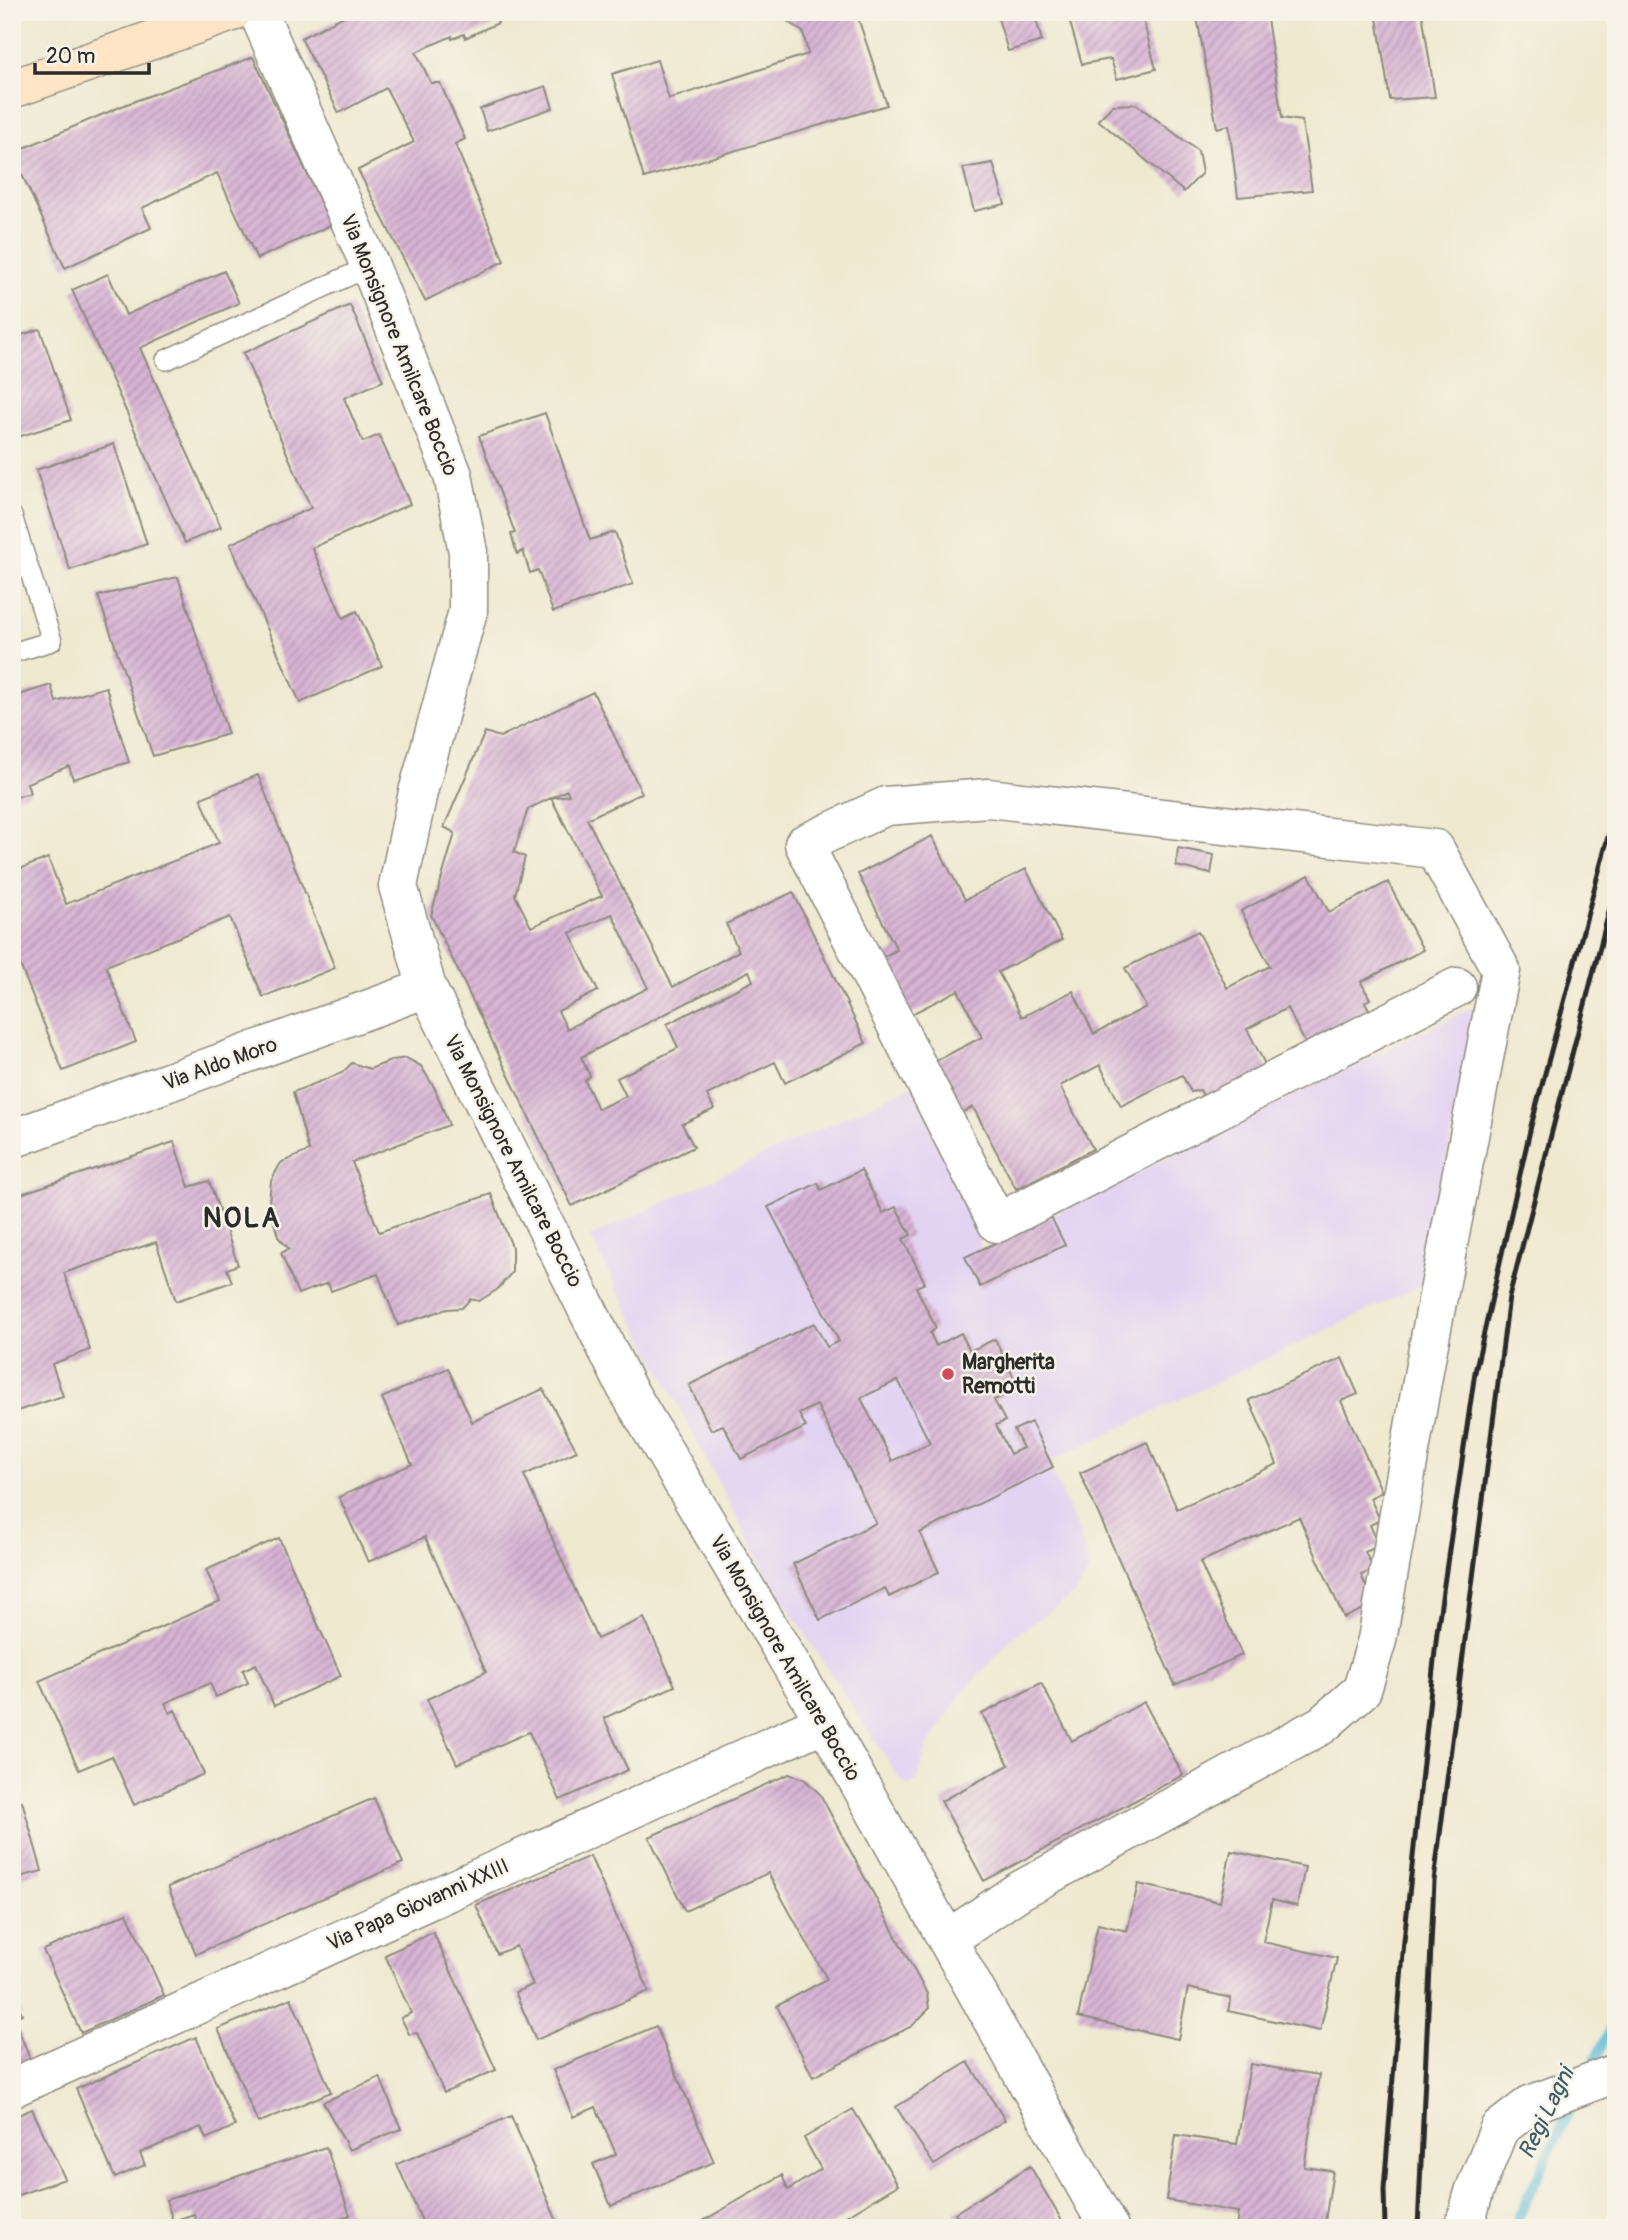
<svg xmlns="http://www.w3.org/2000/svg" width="1628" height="2240" font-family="Pangolin,sans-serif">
  <defs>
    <pattern id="building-hatch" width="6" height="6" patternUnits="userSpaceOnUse" patternTransform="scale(1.75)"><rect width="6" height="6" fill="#d8b4d5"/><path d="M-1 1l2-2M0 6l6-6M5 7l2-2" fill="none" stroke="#af93ad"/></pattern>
  </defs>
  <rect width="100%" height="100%" fill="#f7f3e8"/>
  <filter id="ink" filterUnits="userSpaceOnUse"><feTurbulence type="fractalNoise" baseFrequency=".0143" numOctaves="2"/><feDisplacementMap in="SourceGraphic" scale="14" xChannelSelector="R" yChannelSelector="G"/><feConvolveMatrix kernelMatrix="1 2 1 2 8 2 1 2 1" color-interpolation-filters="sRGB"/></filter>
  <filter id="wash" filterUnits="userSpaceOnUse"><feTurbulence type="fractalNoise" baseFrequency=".00686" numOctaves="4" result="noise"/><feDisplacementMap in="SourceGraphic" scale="28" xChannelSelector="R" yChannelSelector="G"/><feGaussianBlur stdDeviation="1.57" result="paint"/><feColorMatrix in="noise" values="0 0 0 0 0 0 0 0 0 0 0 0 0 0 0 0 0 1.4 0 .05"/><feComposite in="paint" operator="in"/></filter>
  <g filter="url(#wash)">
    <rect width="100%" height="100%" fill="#efe9d0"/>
    <path fill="#e3d3f2" d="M1479,1004l-59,282 -372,176 30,68 12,37 -5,12 -9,14 -63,44 -51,56 -35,54 -10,34 -9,6 -9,-9 -131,-201 -178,-340 326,-153 49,94 16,72z"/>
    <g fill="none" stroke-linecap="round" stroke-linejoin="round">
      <path stroke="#56b8d5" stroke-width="10" d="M1589,2072l27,-54
        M1517,2228l2,-12 56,-118"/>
    </g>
    <g id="blocks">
      <path fill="url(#building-hatch)" fill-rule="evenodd" d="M352,12h140l6,11 -33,15 -1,-4 -12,5v-3l-36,16 15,31h9l25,56 -10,5 49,117 -79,40 -67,-131 56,-28 -28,-54 -47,25 -38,-75z
        M774,12h82l31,93 -243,73 -32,-104 45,-14 12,39 139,-45 -5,-22z
        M996,12h38l8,29 -34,10z
        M1067,12h74l15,57 -39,10 -6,-20 -29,5z
        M1196,12h70l16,106 20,3 10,69 -74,7 -9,-72 -12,3z
        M1376,12h46l13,85 -45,3z
        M253,57l78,168 -74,34 -40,-86 -75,35 9,20 -86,40 -53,-115 115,-49z
        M546,86l7,22 -66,23 -7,-22z
        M1136,104l62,47 4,22 -18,19 -86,-72 15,-15z
        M993,163l12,41 -31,7 -11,-43z
        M224,271l15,32 -99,45 81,179 -36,16 -113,-253 36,-16 18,41z
        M350,305l33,76 -39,17 19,44 16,-7 31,69 -98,44 31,70 14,-7 25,55 -82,37 -70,-159 81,-36 -68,-155z
        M40,329l31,91 -59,19v-101z
        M545,413l45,127 25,-8 18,52 -80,28 -15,-42 -8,3 -7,-22 -6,3 -6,-20 4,-1 -36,-97z
        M114,444l33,100 -77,26 -34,-100z
        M178,577l50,157 -75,22 -55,-160z
        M51,685l5,17 50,-15 23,75 -56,17 -4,-13 -42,17 3,10 -18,5v-101z
        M593,692l49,101 -55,26 86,168 66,-36 -13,-27 67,-32 73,151 -81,40 -10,-21 -68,33 7,14 -32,15 12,23 -122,59 -141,-291 24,-82 -11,-6 41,-95 15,5zM567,790l2,5 -18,3 51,98 -71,31 -16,-32 10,-38 -11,-5 14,-43zM612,914l36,74 -81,41 -9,-18 40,-20 -28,-58zM749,971l4,10 -86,43 11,24 -61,30 9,18 -28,13 -13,-28 5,-5 -9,-19z
        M258,775l77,193 -72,29 -33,-80 -124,49 30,76 -73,29 -51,-126v-73l36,-14 18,46 153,-61 -18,-45z
        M932,836l33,64 61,-31 36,71 -64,32 24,45 51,-26 21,43 52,-27 -21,-39 73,-37 29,57 43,-22 -29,-55 68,-36 20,37 59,-30 35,68 -62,32 9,17 -5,3 9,16 -64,34 -23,-44 -40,21 22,43 -62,32 -7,-14 -9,2 -9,-17 -61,31 -21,-41 -40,21 33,63 -77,40 -43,-82 -14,7 -27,-51 50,-26 -24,-47 -50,26 -30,-57 19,-9 -39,-76z
        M1178,848l36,7 -3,19 -35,-8z
        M406,1058l15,8 14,23 14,36 -97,37 27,70 112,-38 21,53v25l-14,17 -19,12 -9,-2 -8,9 -15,1 -49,16 -20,-51 -47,17 -3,-8 -30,11 -17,-41 8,-4 -11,-12 -9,-34 2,-22 8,-15 3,-4 27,-11 -16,-59 49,-19 10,-10 18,6 23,-9z
        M174,1142l15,45 20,-6 29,84 -11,4 5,13 -56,19 -20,-59 -92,31 26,77 -38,14 11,32 -49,16 -2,-215z
        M861,1170l22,43 13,-6 15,28 -8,4 22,44 -9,4 20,41 -6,5 6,13 25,-13 9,18 25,-12 24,49 -25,12 11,21 -9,4 14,29 13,-6 -9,-18 17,-8 22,45 -133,66 19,39 -50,25 -4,-9 -65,32 -27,-56 83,-41 -59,-118 -18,9 7,13 -65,32 -18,-34 -12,5 -22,-45 125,-62 13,24 12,-6 -71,-134 50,-24 3,7zM898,1380l32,63 -38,18 -31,-63z
        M1051,1217l14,28 -85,42 -15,-30z
        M1342,1358l16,36 -17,7 41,91 -12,6 10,22 -10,5 9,21 -14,6 9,18 -13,5 13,29 -30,14 -45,-101 -99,45 42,93 -67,30 -95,-212 67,-31 30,67 100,-45 -28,-64z
        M448,1368l24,54 71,-33 34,62 -53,24 73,164 47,-21 31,68 -71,32 24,52 -68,30 -31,-68 -72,32 -30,-65 59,-27 -61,-135 -57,25 -29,-65 73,-33 -30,-66z
        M279,1538l62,138 -67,30 -18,-42 -13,6 5,13 -32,14 -6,-14 -45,20 5,10 5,-3 29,64 -70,31 -22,-49 -33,14 -40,-89 181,-80 -14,-31z
        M1041,1683l31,58 72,-39 39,73 -199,106 -43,-80 68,-36 -27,-51z
        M789,1774l15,5 16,15 107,200 2,15 -17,17 -99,51 -36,-71 50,-27 -59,-106 -83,38 -36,-74z
        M374,1798l29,65 -207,91 -28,-67z
        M22,1801l20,70 -30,8v-75z
        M1231,1851l74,16 -8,39 -25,-6 -9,42 74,16 -17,73 -92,-20 3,-13 -43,-10 -10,51 -100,-22 20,-93 29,7 11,-47 82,18z
        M590,1856l59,135 -113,49 -21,-48 18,-7 -17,-39 -19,8 -21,-49z
        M127,1913l37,82 -83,38 -38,-83z
        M433,1932l63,138 -52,23 -27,-60 -8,1 -8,-16 10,-5 -26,-58z
        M12,1990l10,24 -8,4 16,41 -18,7z
        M291,1998l40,94 -73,31 -40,-94z
        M656,2026l58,136 -103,44 -18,-42 23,-10 -20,-47 -23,10 -20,-47z
        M196,2037l39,89 -29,13 -5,-12 -61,26 5,12 -30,13 -39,-89z
        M968,2062l37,58 -71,45 -38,-58z
        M1250,2064l69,11 -15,92 29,4 -9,57h-88l2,-16 -72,-12 10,-65 61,9z
        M380,2077l21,52 -52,21 -26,-48z
        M32,2109l33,70 -53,18v-79z
        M853,2109l45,76 -72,43h-135l91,-53 6,15 33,-21 -17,-31z
        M511,2116l49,112h-135l-28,-64z
        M326,2147l24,68 -42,13h-110l-4,-14 -21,7 -7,-21z
        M1030,2166l35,60 -101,2 -9,-15z"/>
    </g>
  </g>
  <g filter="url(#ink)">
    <use href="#blocks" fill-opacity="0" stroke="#8d8a7e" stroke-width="2"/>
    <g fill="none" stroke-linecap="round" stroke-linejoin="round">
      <defs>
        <path id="lane" d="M166,360l204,-94
          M12,516l40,125 -40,12"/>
        <path id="street" d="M258,12l112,254 83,209 15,77v59l-50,181 -20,94 29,102 199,399 199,335 284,506
          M12,1139l415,-151
          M947,1940l72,-49 303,-166 40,-35 15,-50 49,-281 75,-389 -66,-121 -447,-51 -102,8 -82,38 193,379 460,-236
          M12,2088l813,-366
          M1464,2228l10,-36 25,-63 31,-24 86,-32"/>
        <path id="secondary" d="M12,89l220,-77"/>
      </defs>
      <use href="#lane" stroke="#8d8a7e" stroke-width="22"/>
      <use href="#street" stroke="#8d8a7e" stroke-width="41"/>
      <use href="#secondary" stroke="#8d8a7e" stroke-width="41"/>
      <use href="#lane" stroke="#fff" stroke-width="19"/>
      <use href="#street" stroke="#fff" stroke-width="38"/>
      <use href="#secondary" stroke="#fde5c5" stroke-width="38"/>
      <path stroke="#2b2b2b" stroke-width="5" d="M1385,2228l-1,-39 20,-248 33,-309 38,-260 56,-246 85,-319
        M1418,2228l16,-347 75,-584 107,-412"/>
    </g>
  </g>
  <circle fill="#d1495b" stroke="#f7f3e8" stroke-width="2.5" cx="948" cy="1374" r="7"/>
  <g text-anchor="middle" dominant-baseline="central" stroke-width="5" stroke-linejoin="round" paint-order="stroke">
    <g font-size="21" fill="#2b2b2b" stroke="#f7f3e8">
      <text transform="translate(399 345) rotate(68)">Via Monsignore Amilcare Boccio</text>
      <text transform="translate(220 1064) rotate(-20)">Via Aldo Moro</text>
      <text transform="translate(513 1161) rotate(63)">Via Monsignore Amilcare Boccio</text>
      <text transform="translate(785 1658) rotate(60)">Via Monsignore Amilcare Boccio</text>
      <text transform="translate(418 1905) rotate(-24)">Via Papa Giovanni XXIII</text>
    </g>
    <g font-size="21" font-weight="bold" fill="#2b2b2b" stroke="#f7f3e8" text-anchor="start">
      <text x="962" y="1362">Margherita<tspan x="962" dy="24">Remotti</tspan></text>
    </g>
    <g font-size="23" font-style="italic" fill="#3a5c66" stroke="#f7f3e8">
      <text transform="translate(1546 2113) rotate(-64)">Regi Lagni</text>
    </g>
    <g font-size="28" font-weight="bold" letter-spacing="2" fill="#2b2b2b" stroke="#f7f3e8">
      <text x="242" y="1218">NOLA</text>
    </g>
  </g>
  <rect width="1628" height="2240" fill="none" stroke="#f7f3e8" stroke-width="42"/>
  <path d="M35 63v10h114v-10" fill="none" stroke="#2b2b2b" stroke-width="3.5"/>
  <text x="46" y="63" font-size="21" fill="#2b2b2b" stroke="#f7f3e8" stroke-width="5" paint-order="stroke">20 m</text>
</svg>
